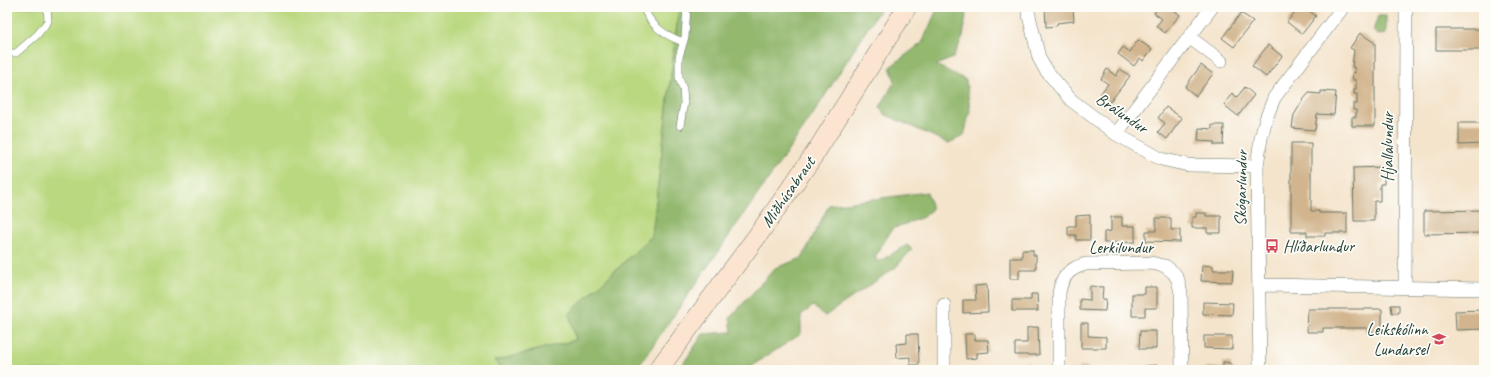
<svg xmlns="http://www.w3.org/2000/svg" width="1491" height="377" font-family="Caveat,sans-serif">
  <rect width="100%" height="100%" fill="#fdfcf7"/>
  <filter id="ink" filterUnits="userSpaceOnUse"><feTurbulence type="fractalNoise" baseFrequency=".025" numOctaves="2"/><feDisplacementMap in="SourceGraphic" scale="8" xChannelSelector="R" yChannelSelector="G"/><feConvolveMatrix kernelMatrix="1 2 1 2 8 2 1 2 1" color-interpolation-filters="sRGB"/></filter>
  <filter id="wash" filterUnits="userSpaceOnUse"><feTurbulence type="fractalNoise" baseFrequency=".012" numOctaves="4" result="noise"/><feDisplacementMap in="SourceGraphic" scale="16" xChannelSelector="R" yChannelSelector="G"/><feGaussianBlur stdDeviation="0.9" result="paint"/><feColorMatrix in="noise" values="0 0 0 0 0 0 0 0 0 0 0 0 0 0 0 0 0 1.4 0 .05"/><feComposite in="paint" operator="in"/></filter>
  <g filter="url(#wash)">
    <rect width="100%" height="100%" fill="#f4e4cc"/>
    <path fill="#bad87f" stroke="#6c8a5a" d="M7,7h672l-27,229 -83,78 7,26 -81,21 6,9h-494z"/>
    <path fill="#93b86e" stroke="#597a51" d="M679,7h202l-69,109 -176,254h-135l-6,-9 81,-21 -7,-26 83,-78z
      M938,7h29l-4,30 -10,21 -17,7 30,15 4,30 -6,26 -16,7 -64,-29 -4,-7 15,-26 -5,-14 32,-24z
      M1378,16h8v18l-9,1 -3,-3v-4z
      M927,192l5,17 -9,8 -31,12 -17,28 3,5 29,-17 5,4 -16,18 -71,49 -12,-10 -12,9v19l-56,36h-66l24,-36 29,-2 -2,-14 45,-50 27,-10 27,-53z"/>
    <g id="blocks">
      <path fill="#d2b58e" d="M1045,7h28l1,14 -17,2v3l-11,1z
        M1158,7h12l10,8 -15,18 -9,-7 6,-7 -8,-6z
        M1299,7h5l12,9 -14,18 -15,-12z
        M1241,13l12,8 -19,26 -12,-9z
        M1436,29h48v21h-48z
        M1360,33l15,10v83h-23v-9h4v-7h-3v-6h4v-10h-3v-5h2v-9h-3l-1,-7h3l-1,-6h-2l2,-17 -4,-2z
        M1138,40l14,9 -9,12 -3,-3 -6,8 -16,-12 5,-7 7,5z
        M1268,45l14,11 -16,21 -14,-11z
        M1201,65l12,9 -17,22 -11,-9z
        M1107,69l9,7 4,-7 10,7 -20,26 -10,-8 8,-10 -7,-5z
        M1245,87l9,8 -16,21 -14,-11 8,-12 5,4z
        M1321,91l15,1 -2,23 -17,-1 -2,16 -23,-2 2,-13 9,-15 6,-7 12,1z
        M1166,107l16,11 -15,21 -9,-7 7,-9 -7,-5z
        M1459,123h25v21l-25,1z
        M1212,125h12l-1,20h-9v-3l-16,-1 1,-13 13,1z
        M1291,143h20v68h8v2h28v20h-22v3h-18v-4h-16z
        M1384,167v17h-4v17h-6v20h-20l-1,-53z
        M1484,210v23l-60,1v-23z
        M1196,213h10v3h15v17h-14v-5h-15v-11h4z
        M1090,215v25h-14v-5h-8v-9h8v-10z
        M1111,217h11v9h13v16l-31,1v-11l7,-1z
        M1156,218h15v12h9v12l-34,-1v-10h10z
        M1022,250h11v5h3v15h-17v9h-9v-21h12z
        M1202,265l11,1v4h20l-1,12 -31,-1z
        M987,285l1,27 -25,1v-13h13l-1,-14z
        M1090,286l13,1 -1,12h4l-1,12 -25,-1v-11l10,1z
        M1145,287h12v21h-12v8h-13v-22h13z
        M1031,294h6l1,17h-26v-11h19z
        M1203,302l30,1 -1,12 -29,-1z
        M1391,305h8v8h-7z
        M1308,309h74v23h-15v-4h-44v4h-16z
        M1484,310v19l-28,1 -1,-19z
        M1081,323h7v13l18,1v11h-25z
        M1038,327l1,28h-24v-12h12v-15z
        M1140,331h16v18h-17z
        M907,334h11l1,31h-9v-8l-13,1 -1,-14 11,-1z
        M965,334h10v6h13l1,12 -12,1v5l-11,1z
        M1204,336h28v13l-28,-1z
        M1223,362l8,1v5h3v2h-29v-3l18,1z
        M1157,365v5h-11v-4z
        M1080,366l8,1v3h-8z
        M1030,367h9v3h-9z
        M1346,368v2h-12v-1z"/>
    </g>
  </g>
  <g filter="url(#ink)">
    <use href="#blocks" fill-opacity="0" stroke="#6a7769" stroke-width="1"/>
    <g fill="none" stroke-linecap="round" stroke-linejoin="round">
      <defs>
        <path id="lane" d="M643,7c8,19 21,28 40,35
          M7,53h9l21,-18 11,-14 -1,-14
          M680,126l4,-23 -1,-14 -4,-11v-21l6,-20 2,-30"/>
        <path id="street" d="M1027,7l12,51 6,11 26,31 45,34 45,25 27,6 69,1
          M1189,37l32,24
          M1116,134l96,-127
          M1259,285l225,4
          M1405,288l1,-276 -1,-5
          M944,305v65
          M1059,370v-77c3,-17 11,-25 27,-29l65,-1 14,3 9,7 4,7 3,13 1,77
          M1260,370l-3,-204 4,-28 5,-19 8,-21 69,-91"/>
        <path id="secondary" d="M658,370l100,-135 56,-80 93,-148"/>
      </defs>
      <use href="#lane" stroke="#6a7769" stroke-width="8"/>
      <use href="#street" stroke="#6a7769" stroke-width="14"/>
      <use href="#secondary" stroke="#6a7769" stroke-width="20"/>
      <use href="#lane" stroke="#fff" stroke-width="7"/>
      <use href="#street" stroke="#fff" stroke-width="13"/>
      <use href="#secondary" stroke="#fce5d0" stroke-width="19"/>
    </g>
  </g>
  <defs>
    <symbol id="bus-bare" viewBox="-9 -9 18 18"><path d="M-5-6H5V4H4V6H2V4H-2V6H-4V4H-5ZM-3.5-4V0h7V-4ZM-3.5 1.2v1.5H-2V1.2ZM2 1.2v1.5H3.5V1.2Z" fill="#d1495b" stroke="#fdfcf7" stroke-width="2.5" paint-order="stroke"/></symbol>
    <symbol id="school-bare" viewBox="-9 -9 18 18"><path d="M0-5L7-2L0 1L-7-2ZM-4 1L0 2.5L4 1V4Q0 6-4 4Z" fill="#d1495b" stroke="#fdfcf7" stroke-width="2.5" paint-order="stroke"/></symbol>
  </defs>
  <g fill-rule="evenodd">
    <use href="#bus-bare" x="1262" y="236" width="20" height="20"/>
    <use href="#school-bare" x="1429" y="329" width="20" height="20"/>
  </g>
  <g text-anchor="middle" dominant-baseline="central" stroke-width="3.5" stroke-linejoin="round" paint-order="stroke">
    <g font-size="17" fill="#1f3d34" stroke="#fdfcf7">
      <text transform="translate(1122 113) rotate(34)">Brálundur</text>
      <text transform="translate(1387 147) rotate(-90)">Hjallalundur</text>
      <text transform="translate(1241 188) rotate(-89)">Skógarlundur</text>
      <text transform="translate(788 192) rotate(-55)">Miðhúsabraut</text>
      <text x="1121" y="247">Lerkilundur</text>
    </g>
    <g font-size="17" fill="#1f3d34" stroke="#fdfcf7" text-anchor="start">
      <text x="1283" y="246">Hlíðarlundur</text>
      <text x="1428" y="329" text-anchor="end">Leikskólinn<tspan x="1428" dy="20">Lundarsel</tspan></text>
    </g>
  </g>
  <rect width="1491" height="377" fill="none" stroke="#fdfcf7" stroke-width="24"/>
</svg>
